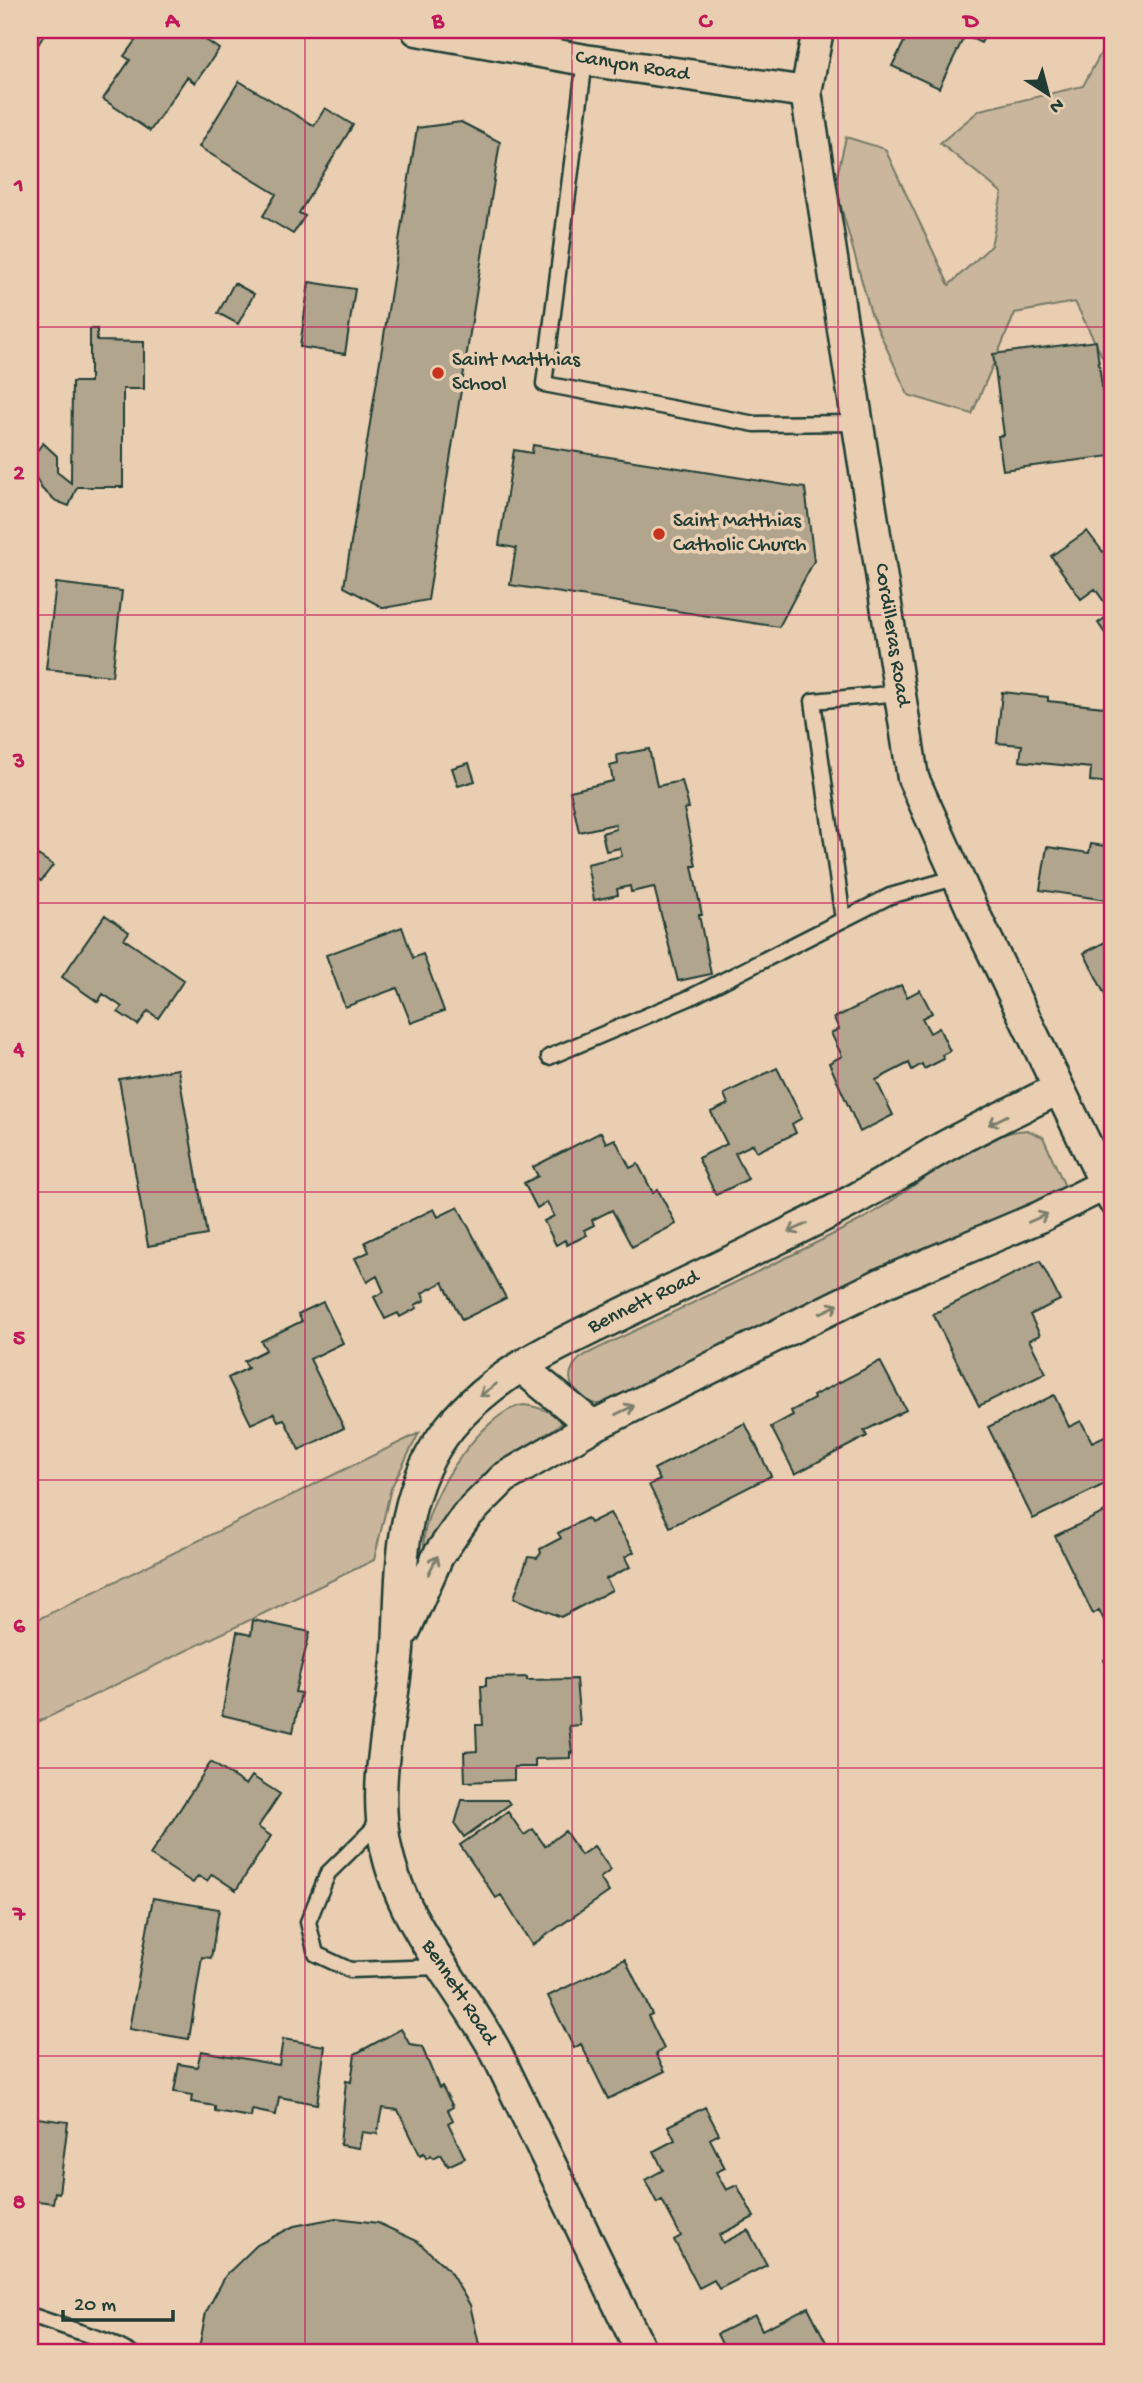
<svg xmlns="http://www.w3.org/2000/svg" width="1143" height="2383" font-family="'Gochi Hand',sans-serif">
  <rect width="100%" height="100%" fill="#eaceb1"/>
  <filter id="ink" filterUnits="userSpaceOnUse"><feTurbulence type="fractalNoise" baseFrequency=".0143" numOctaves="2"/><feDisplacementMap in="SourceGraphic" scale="14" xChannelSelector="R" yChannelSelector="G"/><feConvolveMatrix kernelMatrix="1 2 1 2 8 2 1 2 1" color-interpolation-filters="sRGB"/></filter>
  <g filter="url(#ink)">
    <path fill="#c9b69c" stroke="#747a68" stroke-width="2" d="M1113,31v347l-38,-76 -60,11 -43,101 -64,-19 -37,-81 -36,-129 11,-48 39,12 64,136 42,-39 11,-53 -62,-50 40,-33 103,-24z
      M1027,1130l16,7 24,54 -457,213c-34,5 -56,-30 -25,-49 91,-45 184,-87 274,-134 49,-26 113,-88 168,-91z
      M524,1405c13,2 32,6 38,18l-63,44 -74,85c-11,-39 57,-143 99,-147z
      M419,1433l-28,55 -17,72 -344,166v-103z"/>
    <path fill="#b2a58e" stroke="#1f3d34" stroke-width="2" d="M30,30h17l-17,28z
      M143,30h48l28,19 -24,34 -8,-6 -37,54 -47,-32 27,-39 -6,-4z
      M910,30h78l-7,13 -16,-8 -26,53 -47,-22z
      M239,81l75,45 11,-18 28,17 -54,88 6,3 -12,18 -30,-18 13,-22 -77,-47z
      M461,122l39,20 -72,458 -44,8 -40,-21 73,-459z
      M309,282l46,7 -10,65 -45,-7z
      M234,283l20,11 -16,30 -20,-11z
      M90,329h7v12l47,1v47h-21v98h-46l-8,19 -13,-5 -14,-12 -8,-15 -2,-17 11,-14 14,13v16l14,11 1,-101h18z
      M1096,341l15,115 -108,14 -5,-34 6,-1 -11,-81z
      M533,445l272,43 9,73 -35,66 -269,-42 6,-37 -17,-3 15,-95 18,3z
      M1087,531l16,21 10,-7v100l-15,-22 14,-10 -17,-24 -14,10 -30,-43z
      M56,583l66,8 -10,85 -66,-7z
      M1002,692l46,5v4l65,7v75l-23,-2 1,-13 -71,-7 2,-16 -25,-2z
      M649,749l8,37 25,-5 7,27 -5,1 12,57h-4l10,49h-3l12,59 -33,7 -24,-94 -23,5 -1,-6 -13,3 1,6 -24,5 -7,-36 35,-8 -2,-8 -14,3 -4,-18 14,-4 -1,-5 -36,8 -9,-41 43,-10 -3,-15 8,-2 -1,-9z
      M469,763l6,18 -17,5 -6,-18z
      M1091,844l22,3v54l-73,-11 7,-43 42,6z
      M38,855l15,10 -12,16 -11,-8v-6z
      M105,915l24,17 -5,7 60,41 -26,38 -10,-7 -10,14 -20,-13 4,-5 -19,-13 -5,8 -36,-25z
      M402,927l11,31 10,-4 21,57 -33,12 -14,-35 -52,19 -19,-52z
      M1113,938v73l-29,-58z
      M901,985l6,12 13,-7 12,23 -10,5 8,15 9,-5 11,23 -8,4 2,4 -20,10 -2,-5 -10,6 -3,-7 -33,17 17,35 -33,17 -31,-69 13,-7 -11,-23 8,-4 -5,-11z
      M777,1068l25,50 -10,6 4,9 -39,19 -4,-8 -18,9 13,26 -32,16 -18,-37 29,-14 -16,-32 17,-8 -4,-10z
      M178,1069l29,166 -59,11 -29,-167z
      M601,1132l5,11 9,-4 15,29 8,-4 15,29 5,-3 18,34 -44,23 -20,-37 -20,10 2,5 -10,5 3,5 -20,10 -2,-5 -9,5 -12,-24 10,-5 -7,-14 -10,6 -13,-25 14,-7 -5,-9z
      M458,1207l48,91 -44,22 -19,-38 -21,11 3,7 -10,5 2,3 -17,9 -2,-4 -13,6 -11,-22 10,-5 -7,-16 -10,6 -12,-24 14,-6 -4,-10 69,-33 4,8z
      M1040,1261l20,39 -30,15 10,20 -11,5 17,33 -67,33 -46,-92z
      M323,1302l20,41 -33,16 34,69 -45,22 -15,-31 -6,2 -4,-8 -23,11 -23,-46 20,-10 -4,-7 22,-11 -5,-9 41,-20 -4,-7z
      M880,1361l26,49 -42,21 3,5 -72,38 -24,-47 22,-12 -2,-4 23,-12 -1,-3z
      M1054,1395l15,32 12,-6 11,21 21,-10v48l-80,39 -45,-92z
      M745,1423l26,53 -101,51 -21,-42 11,-5 -6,-11z
      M1113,1508v118l-5,2 -9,-18 -6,4 -38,-78z
      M610,1513l24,39 -9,5 5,10 -24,12 6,11 -51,27 -47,-19 14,-41 9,1 4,-5 -1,-4 21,-11 -3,-5 29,-15 3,5z
      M253,1620l57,12 -15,60 6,1 -8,39 -71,-17 15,-83 14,3z
      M1113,1655v24l-9,-19z
      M527,1677v3l49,-1 4,46 -11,1 3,27 -2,-1v6l-35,1v8h-21v13l-49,2 -1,-30 13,-1 -1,-26h7l-2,-39h5v-8z
      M211,1762l35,23 6,-9 28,18 -22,33 13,9 -35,54 -24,-16 -5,7 -9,-5 -5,7 -43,-28z
      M462,1800h45l3,4 -46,33 -9,-13z
      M508,1812l16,23 9,-6 12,17 20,-15 16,24 13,-9 17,24 -11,8 9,14 -77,53 -31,-50 -5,3 -36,-53z
      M153,1898l66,11 -8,49 -9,-1 -13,82 -60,-10z
      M625,1959l27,55 -4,2 16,33 -8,5 9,17 -57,28 -27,-55 -7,4 -26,-52z
      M401,2029l9,16 12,2 17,41 3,-2 11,21 -5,3 5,10 -5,3 17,35 -17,8 -7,-12 -8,4 -2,-3 -5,3 -2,-5 -4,2 -22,-45 -16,-2 -5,26 -15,-2 -3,16 -19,-3 6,-64 5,1 4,-28z
      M283,2039l42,7 -8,58 -38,-7 -3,18 -24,-5 -1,7 -36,-6v-5l-24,-4 1,-7 -18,-3 5,-28 18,3 4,-16 78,14z
      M705,2107l14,27 -9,5 15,29 -9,4 10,18 11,-5 17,32 -35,18 4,8 25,-13 19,35 -48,24 -5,-9 -15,8 -25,-48 7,-4 -19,-36 -5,3 -12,-23 18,-10 -9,-19 21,-11 -7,-14z
      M30,2117l38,5 -9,71 -4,-1 -2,11 -23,-3z
      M336,2218l42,5 39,18 31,28 22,36 11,48h-283l8,-41 20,-37 31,-30 37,-19z
      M808,2307l21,41 -11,5h-95l3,-1 -9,-18 38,-19 7,15z"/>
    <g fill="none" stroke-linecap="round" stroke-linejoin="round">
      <defs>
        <path id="service" d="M585,60l-41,324 211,40 103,-1
          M843,920l-30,-219 87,-8
          M549,1057l140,-59 201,-102 68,-19
          M381,1821l-53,52 -20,49 8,32 34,16 91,-3
          M30,2315l79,27 21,11"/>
        <path id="minor" d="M417,30l168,30 221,32
          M818,30l-12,62 107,686 59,131 141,291
          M521,1367l72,59
          M405,1630l33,-74 28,-40 38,-38 89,-52 290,-143 157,-66 66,-33
          M642,2353l-147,-303c-42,-76 -107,-140 -113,-231 -5,-58 12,-113 16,-170 4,-77 -1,-157 52,-222 44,-55 114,-85 176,-115 74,-37 149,-70 222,-109 32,-17 63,-37 94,-55 38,-21 78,-40 116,-59"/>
      </defs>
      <use href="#service" stroke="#1f3d34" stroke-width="19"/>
      <use href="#minor" stroke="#1f3d34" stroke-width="35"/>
      <use href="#service" stroke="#eaceb1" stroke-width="14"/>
      <use href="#minor" stroke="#eaceb1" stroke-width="30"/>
    </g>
    <defs><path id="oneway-shaft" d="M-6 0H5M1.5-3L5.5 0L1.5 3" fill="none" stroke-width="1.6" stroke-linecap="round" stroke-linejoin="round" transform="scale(1.75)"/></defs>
    <g stroke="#7a7e6c">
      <use href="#oneway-shaft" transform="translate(998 1120) rotate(153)"/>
      <use href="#oneway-shaft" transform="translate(1038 1218) rotate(-24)"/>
      <use href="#oneway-shaft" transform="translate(798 1228) rotate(154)"/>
      <use href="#oneway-shaft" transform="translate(829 1309) rotate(-26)"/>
      <use href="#oneway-shaft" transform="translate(488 1390) rotate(144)"/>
      <use href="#oneway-shaft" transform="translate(625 1410) rotate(-26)"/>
      <use href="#oneway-shaft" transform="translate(433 1565) rotate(-63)"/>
    </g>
  </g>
  <path fill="none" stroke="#c2185b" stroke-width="2" stroke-opacity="0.55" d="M305,30v2323M572,30v2323M838,30v2323M30,327h1083M30,615h1083M30,903h1083M30,1192h1083M30,1480h1083M30,1768h1083M30,2056h1083"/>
  <g fill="#c8321e" stroke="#eaceb1" stroke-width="2.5">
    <circle cx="438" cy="373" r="7"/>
    <circle cx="659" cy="534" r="7"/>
  </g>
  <g text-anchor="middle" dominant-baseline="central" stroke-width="7" stroke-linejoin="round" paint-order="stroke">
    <g font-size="21" fill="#1f3d34" stroke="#eaceb1">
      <text transform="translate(632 67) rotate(9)">Canyon Road</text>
      <text transform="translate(891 635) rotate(81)">Cordilleras Road</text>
      <text transform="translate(644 1303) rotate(-26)">Bennett Road</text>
      <text transform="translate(458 1993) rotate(57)">Bennett Road</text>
    </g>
    <g font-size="21" fill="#1f3d34" stroke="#eaceb1" text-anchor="start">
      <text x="452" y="361">Saint Matthias<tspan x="452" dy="24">School</tspan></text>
      <text x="673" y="522">Saint Matthias<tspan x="673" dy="24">Catholic Church</tspan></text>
    </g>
  </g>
  <rect width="1143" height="2383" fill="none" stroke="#eaceb1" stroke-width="77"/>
  <g transform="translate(1048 94) rotate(144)" stroke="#eaceb1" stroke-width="5" paint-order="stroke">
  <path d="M0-5L12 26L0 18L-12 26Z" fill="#1f3d34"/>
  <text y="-10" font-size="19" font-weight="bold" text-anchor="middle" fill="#1f3d34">N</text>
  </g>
  <path d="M63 2310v10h110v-10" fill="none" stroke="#1f3d34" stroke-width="3.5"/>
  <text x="74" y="2310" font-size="21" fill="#1f3d34" stroke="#eaceb1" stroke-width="5" paint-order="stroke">20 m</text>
  <rect x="38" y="38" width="1066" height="2306" fill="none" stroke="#c2185b" stroke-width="2.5"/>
  <g font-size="23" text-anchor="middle" font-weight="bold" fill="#c2185b">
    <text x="172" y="27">A</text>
    <text x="438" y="27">B</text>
    <text x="705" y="27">C</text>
    <text x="971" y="27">D</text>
    <text x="19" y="191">1</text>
    <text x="19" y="479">2</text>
    <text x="19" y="767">3</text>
    <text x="19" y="1055">4</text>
    <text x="19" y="1344">5</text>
    <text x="19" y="1632">6</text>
    <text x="19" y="1920">7</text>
    <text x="19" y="2208">8</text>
  </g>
</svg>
